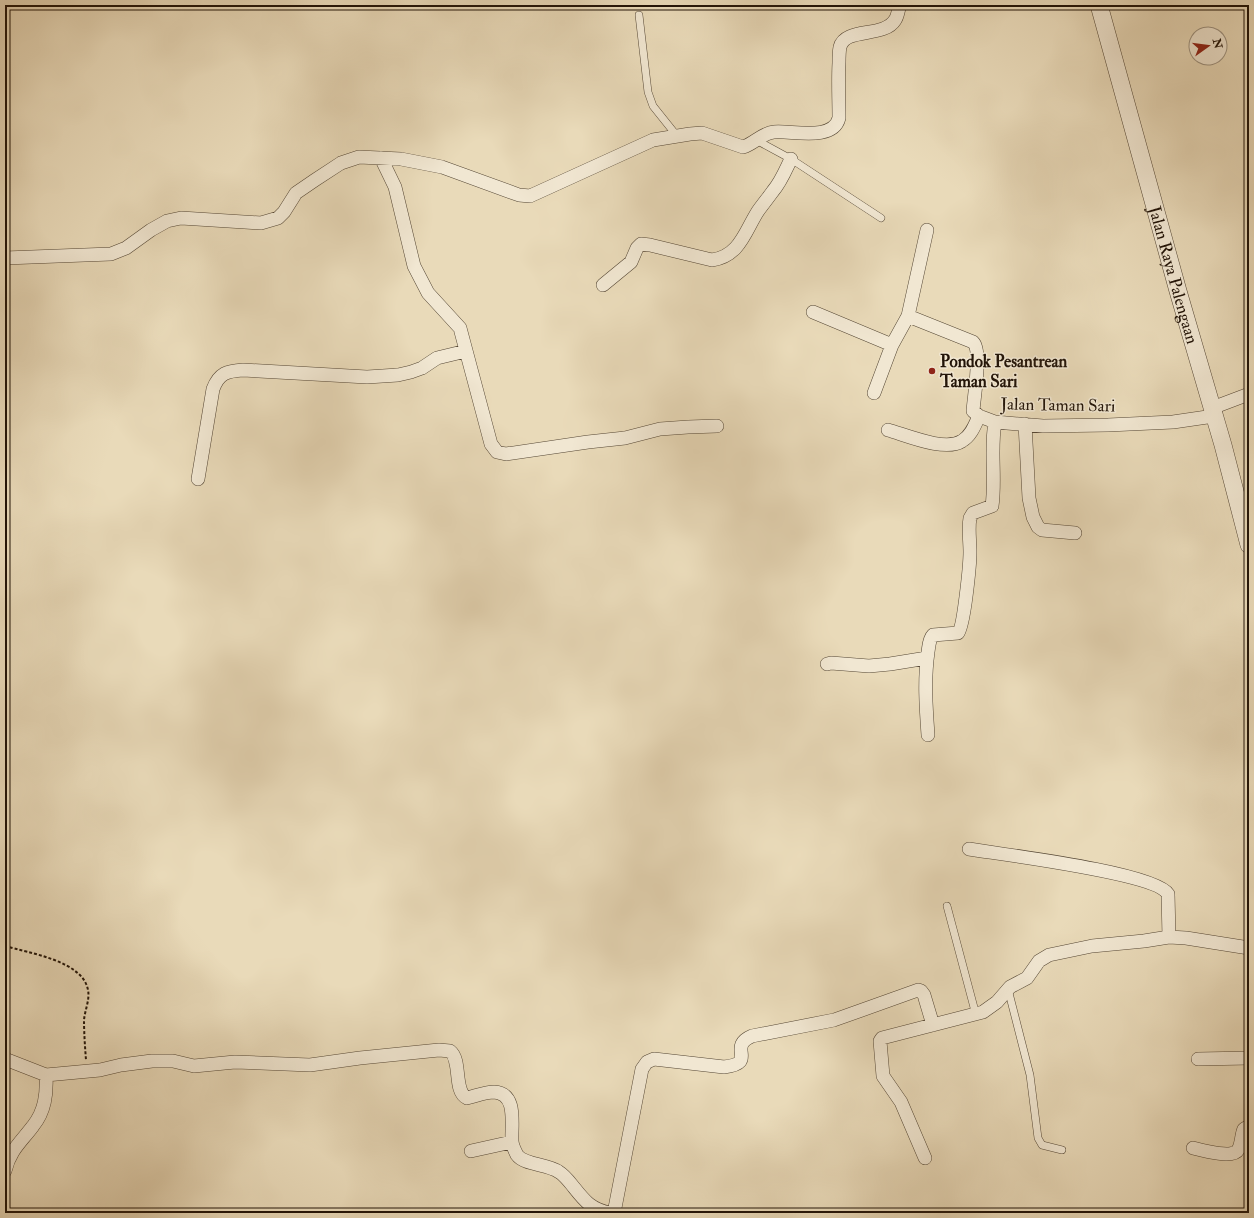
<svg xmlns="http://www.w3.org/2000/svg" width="1254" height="1218" font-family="'IM FELL Double Pica',serif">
  <rect width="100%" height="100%" fill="#e9dab9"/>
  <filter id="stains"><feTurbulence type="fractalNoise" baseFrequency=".005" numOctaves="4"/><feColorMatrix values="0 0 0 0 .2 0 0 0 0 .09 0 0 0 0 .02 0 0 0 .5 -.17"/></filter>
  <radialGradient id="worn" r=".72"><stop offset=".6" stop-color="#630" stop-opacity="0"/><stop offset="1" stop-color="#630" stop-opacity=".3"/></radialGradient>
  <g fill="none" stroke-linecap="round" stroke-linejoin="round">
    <defs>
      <path id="service" d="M639,15l9,77 5,14 24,30
        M756,140l35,19 90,59
        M947,906l29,109
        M1008,989l22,86 8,63 4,7 20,5"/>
      <path id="minor" d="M381,158l14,29 19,79 14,27 32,35 31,116 6,8 9,2 82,-12 37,-4 35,-9 28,-2 29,-1
        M5,258l106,-4 15,-6 25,-18 16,-9 14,-3 80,5 17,-5 6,-6 12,-19 19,-13 26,-17 18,-6 42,2 41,8 77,28 11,1 123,-56 37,-6 12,-1 41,14c11,-3 19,-14 31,-15 17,-2 59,10 65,-14 0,-18 -1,-37 0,-55 0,-5 0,-11 1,-16 5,-20 44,-9 55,-27 3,-4 3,-10 5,-15
        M603,285l28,-23 6,-14 4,-4 9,1 62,15c28,-4 33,-29 46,-49 5,-7 10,-13 15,-20 8,-9 13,-22 18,-32
        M813,312l79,33
        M908,316l65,26c9,8 1,55 0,69l6,5 16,6 48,4 65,-1 65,-3 41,-6
        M874,393l18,-48 16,-29 19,-86
        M1212,408l37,-14
        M1025,424l4,74 4,19 5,10 4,3 33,3
        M888,430c18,5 57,22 74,11 9,-5 13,-16 17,-25
        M198,479l15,-90c6,-16 14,-18 30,-19l124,7 31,-2 13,-3 11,-4 15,-10 29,-7
        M827,664l4,-1 38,3 21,-2 37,-6
        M928,735c-2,-28 -4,-55 0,-83 1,-6 1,-13 5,-17l25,-2c6,-6 12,-69 12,-81 0,-12 -2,-23 0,-34l3,-5 19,-7c4,-28 -2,-56 3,-84
        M969,849c30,5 187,24 199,45l1,43
        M5,1059l41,16 54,-5 21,-5 31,-4h21l21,5 41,-4 75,3 50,-7 79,-8 11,1c12,9 3,41 17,47 9,-2 18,-6 27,-6 24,1 17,33 18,49 0,4 3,10 5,14 7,10 31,9 42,17 5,3 9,8 13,13 12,15 18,24 38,28
        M1198,1059l51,-1
        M1193,1148c8,2 40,11 45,2 4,-6 3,-15 6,-21l5,-3
        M471,1151l41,-9
        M925,1158l-24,-56 -18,-26 -3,-35 2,-3 101,-26 14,-10 13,-15 17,-9 12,-17 10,-6 43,-9 52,-5 25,-4 17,1 63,10
        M5,1171c5,-21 16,-29 28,-45 12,-15 14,-32 13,-51
        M614,1213l28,-144 5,-7 7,-3 70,8c35,-4 2,-20 28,-31l82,-16 84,-30 3,1 3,4 9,30"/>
      <g id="tertiary">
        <path id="s1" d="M1099,5l79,286 45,154 26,100"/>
      </g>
    </defs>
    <use href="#service" stroke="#544634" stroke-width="8"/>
    <use href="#minor" stroke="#544634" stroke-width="14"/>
    <use href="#tertiary" stroke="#544634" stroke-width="18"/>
    <path stroke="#221408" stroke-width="2" stroke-dasharray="3 2" stroke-linecap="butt" d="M5,946c24,7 78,15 83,44 2,9 -3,20 -4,30 0,13 1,27 2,40"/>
    <use href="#service" stroke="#f1e7d2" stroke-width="7"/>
    <use href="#minor" stroke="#f1e7d2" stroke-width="13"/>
    <use href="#tertiary" stroke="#f1e7d2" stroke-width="17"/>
  </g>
  <circle fill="#8f2418" stroke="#f1e7d2" stroke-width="1.5" cx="932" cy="371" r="4"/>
  <g text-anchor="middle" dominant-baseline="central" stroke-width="3" stroke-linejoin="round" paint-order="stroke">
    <g font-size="17" fill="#221408" stroke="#f1e7d2">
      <text stroke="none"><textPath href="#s1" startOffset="280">Jalan Raya Palengaan</textPath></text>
      <text transform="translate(1058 405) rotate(1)">Jalan Taman Sari</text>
    </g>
    <g font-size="17" font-weight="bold" fill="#221408" stroke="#f1e7d2" text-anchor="start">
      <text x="940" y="361">Pondok Pesantrean<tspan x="940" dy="20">Taman Sari</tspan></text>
    </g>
  </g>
  <rect width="1254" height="1218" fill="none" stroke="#e9dab9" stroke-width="20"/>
  <rect x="6" y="6" width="1242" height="1206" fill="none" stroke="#221408" stroke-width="2"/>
  <rect x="10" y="10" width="1234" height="1198" fill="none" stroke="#221408"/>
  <g transform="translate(1208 46) rotate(76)"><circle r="19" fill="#f1e7d2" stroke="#9e9381"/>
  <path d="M0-3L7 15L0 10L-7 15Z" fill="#8f2418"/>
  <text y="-6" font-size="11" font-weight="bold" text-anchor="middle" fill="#221408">N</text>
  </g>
  <rect width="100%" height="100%" filter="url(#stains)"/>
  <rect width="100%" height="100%" fill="url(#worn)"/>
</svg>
